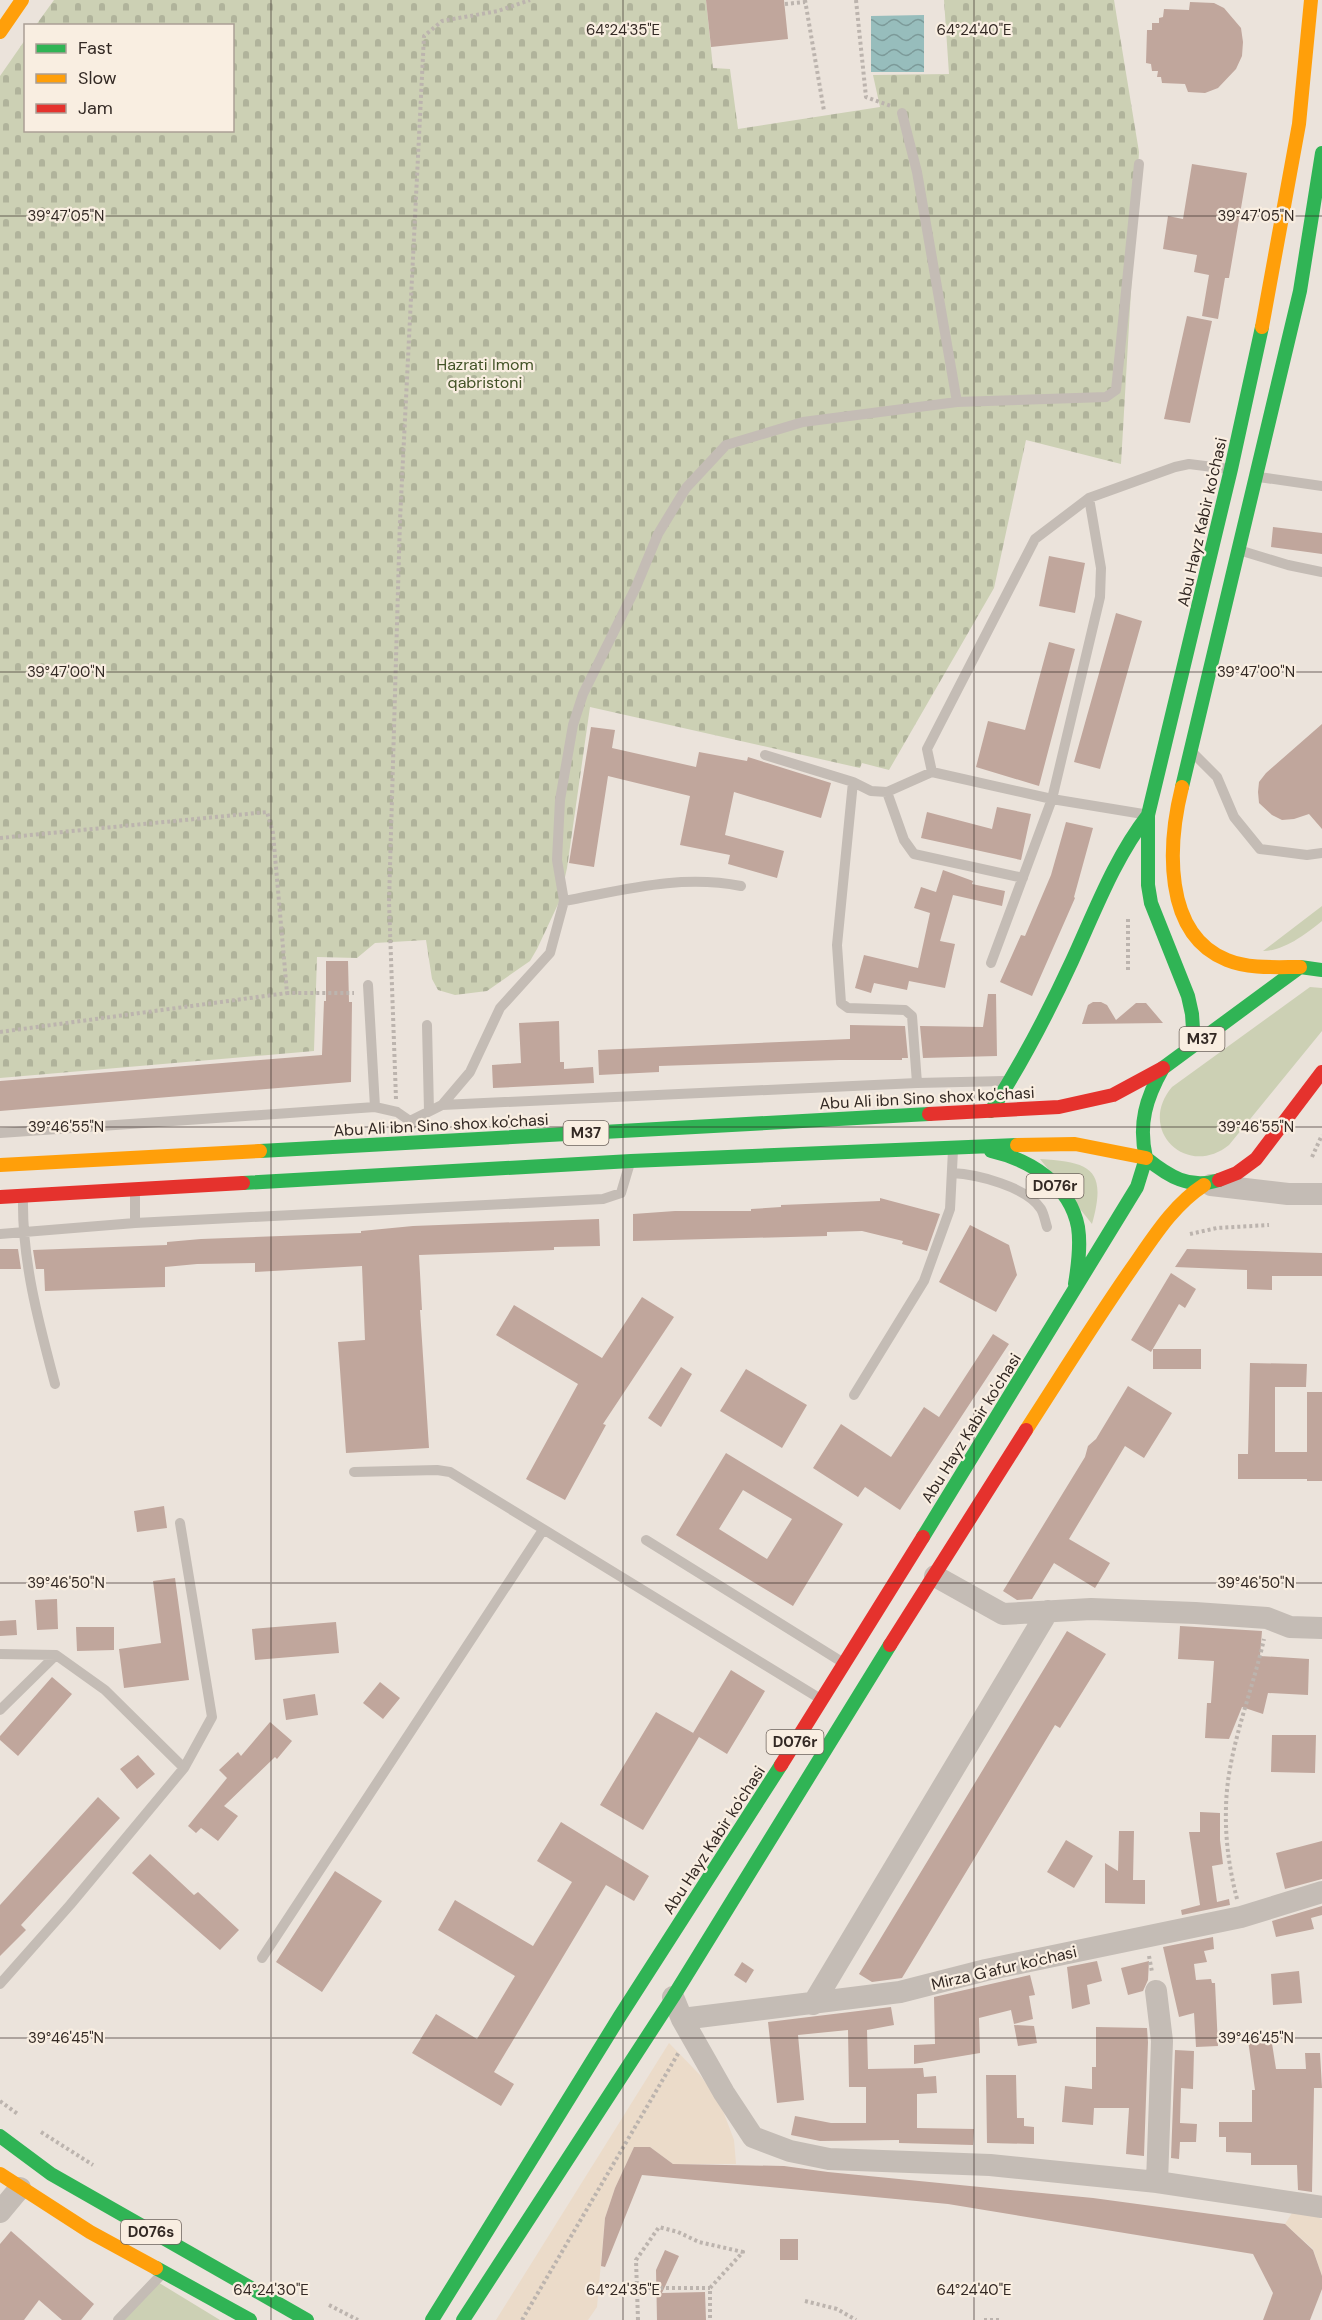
<svg xmlns="http://www.w3.org/2000/svg" width="1322" height="2320" font-family="'DM Sans',sans-serif">
  <defs>
    <pattern id="cemetery-stones" width="16" height="16" patternUnits="userSpaceOnUse" patternTransform="scale(1.5)"><rect width="16" height="16" fill="#ccd0b4"/><path d="M2 7V4a2 2 0 0 1 4 0v3zM10 15v-3a2 2 0 0 1 4 0v3z" fill="#b0b39b"/></pattern>
    <pattern id="water-waves" width="16" height="10" patternUnits="userSpaceOnUse" patternTransform="scale(1.5)"><rect width="16" height="10" fill="#97bdbc"/><path d="M0 5q4-4 8 0t8 0" fill="none" stroke="#7c9a99"/></pattern>
  </defs>
  <rect width="100%" height="100%" fill="#ebe3db"/>
  <path fill="#ccd0b4" d="M1322,906v15c-16,13 -38,30 -59,30z
    M1310,987l12,1v43l-93,114c-42,34 -93,-15 -57,-58z
    M1040,1159c52,3 67,11 52,65z
    M156,2281l64,39h-101z"/>
  <path fill="url(#cemetery-stones)" d="M54,0h652l7,68 17,1 8,60 142,-22 -7,-32 76,-1 -5,-74h170l25,152 -18,312 -95,-24 -32,148 -105,182 -27,-7 -2,5 -270,-61 -23,161 -7,32 -23,49 -7,12 -43,30 -32,4 -17,-5 -6,-11 -6,-39 -51,3 -18,15 -40,-1 -3,94 -314,27v-1002l25,-36 1,90h206v-104l-196,-1z"/>
  <path fill="#ebdbc9" d="M669,2043l31,32 20,28 14,37 2,24h-63l-23,-17h-16l-19,41 -10,30 -8,89 -9,13h-92z
    M1292,2213l26,4 4,3v56l-9,-27 -28,-25z"/>
  <path fill="url(#water-waves)" d="M924,15v57h-53v-56z"/>
  <path fill="#c0a69c" fill-rule="evenodd" d="M706,0h78l4,39 -77,8z
    M1190,2l24,1 10,5 17,20 2,14 -1,14 -6,13 -18,19 -13,5 -17,-1 -3,-8 -23,-1 -1,-6h-4l1,-6h-6l-1,-7 -5,-1 1,-33h5v-7h7v-5l4,-1 1,-8 25,1z
    M1192,164l55,9 -18,105h-4l-7,41 -16,-3 7,-41 -15,-3 3,-17 -34,-6 5,-33 15,3z
    M1187,316l25,5 -22,102 -26,-4z
    M1273,527l49,6v21l-51,-7z
    M1049,556l36,7 -10,50 -36,-7z
    M1116,613l26,8 -42,148 -26,-7z
    M1049,642l26,7 -36,137 -63,-19 12,-46 37,9z
    M1322,724v105l-13,-15 -15,5 -12,1 -10,-5 -13,-12 -1,-11 1,-10 7,-9z
    M591,727l24,3 -3,18 84,19 3,-15 48,9 1,-4 83,26 -10,35 -87,-26 -9,43 59,16 -7,27 -49,-14 2,-9 -50,-10 10,-49 -82,-20 -14,91 -25,-4z
    M997,807l34,7 -10,46 -100,-22 6,-26 65,17z
    M1066,822l27,6 -19,69 1,1 -43,98 -32,-14 21,-47 4,1 26,-61z
    M943,870l30,11 -1,3 33,7 -3,15 -49,-11 -13,46 15,3 -10,44 -36,-7 -2,9 -33,-7 -3,10 -16,-5 9,-33 54,13 12,-55 -16,-5 7,-21 15,5z
    M326,961h22l1,41h3l-1,80 -351,29v-30l322,-26 2,-54h2z
    M988,994h8l1,62 -74,2 -3,-32 63,1z
    M1093,1002h8l6,3 9,15 20,-17h10l17,20 -81,1 6,-19z
    M559,1021l1,41h4v7l29,-2 1,16 -101,5 -1,-23 29,-2 -2,-40z
    M850,1025l55,1 3,32h-6v2h-63l-180,6v6l-60,3 -1,-25 252,-11z
    M880,1198l60,16 -13,37 -25,-7 1,-3 -41,-10 -35,1v4l-194,5v-27l42,-3h76v-2l30,-2v-2l99,-4z
    M599,1219l1,27 -46,1v3l-135,5 3,55h-2l9,138 -83,5 -8,-111 27,-2 -3,-74 -107,6v-9l-58,1 -32,3v20l-120,4 -1,-22h-8l-3,-19 134,-5v-3l34,-3 160,-6v-2l52,-5z
    M970,1225l39,20 8,30 -21,37 -57,-30z
    M0,1249h18l3,20h-21z
    M1187,1249l135,4v23h-50v14l-25,-1v-19l-72,-3z
    M1171,1273l25,16 -11,19 -6,-4 -28,48 -20,-12z
    M642,1297l32,20 -71,107 3,1 -41,75 -39,-21 52,-95 -82,-49 18,-30 88,53z
    M993,1334l16,10 -109,166 -35,-23 -7,10 -45,-29 28,-44 50,33 33,-50 15,10z
    M1153,1349h48v20h-48z
    M1250,1363l57,1 -1,23h-31v65h32v-60h15v89h-15v-2h-69v-25h10z
    M681,1367l11,7 -31,53 -13,-9z
    M746,1369l61,36 -25,43 -62,-37z
    M1128,1386l44,27 -28,45 -19,-12 -56,93 41,24 -15,25 -41,-25 -22,36 -15,1 -14,-9 82,-134 3,-11 8,-7z
    M726,1453l117,71 -50,82 -117,-71zM743,1490l49,29 -25,40 -48,-30z
    M164,1506l3,22 -30,4 -3,-21z
    M175,1578l14,102 -65,8 -5,-39 42,-6 -8,-62z
    M57,1599l1,30 -21,1 -2,-30z
    M16,1620l1,15 -17,1v-15z
    M336,1622l3,31 -84,7 -3,-31z
    M1180,1626l82,5 -2,25 49,3 -1,36 -40,-2 -5,21 -21,-7 -13,32 -24,-1 2,-35h4l3,-42 -36,-2z
    M76,1627h38v23l-37,1z
    M1067,1631l39,23 -46,74 -5,-3 -153,253 -30,4 -13,-8z
    M731,1670l34,21 -38,63 -28,-17 -56,93 -43,-25 56,-93 39,22 -2,-1z
    M52,1677l20,17 -54,62 -18,-16v-4z
    M380,1682l20,16 -17,21 -20,-16z
    M315,1694l3,21 -32,5 -3,-21z
    M270,1722l22,19 -15,18 -2,-2 -51,49 14,10 -20,25 -17,-13 -5,5 -8,-7 39,-48 -8,-8 19,-18 3,4z
    M1272,1735h44l-1,38 -44,-1z
    M138,1755l17,19 -18,15 -17,-20z
    M98,1797l22,21 -99,107 5,5 -26,26v-51z
    M1200,1812l20,1v27l3,24 -11,2 5,36 12,-3 1,6 -48,10 -1,-5 19,-5 -11,-73h11z
    M561,1822l88,54 -15,25 -28,-16 -112,187 20,12 -13,22 -89,-53 24,-39 41,25 38,-63 -77,-46 17,-30 78,46 39,-64 -35,-21z
    M1119,1831h15l-1,49h12v24l-40,-1v-40l13,8z
    M1066,1840l27,16 -19,32 -27,-16z
    M1322,1841v38l-37,10 -9,-36z
    M150,1854l44,41 4,-3 41,38 -19,20 -88,-77z
    M335,1871l47,30 -60,91 -46,-30z
    M1322,1906v9l-11,3 3,11 -38,8 -4,-16z
    M1213,1937l1,12 -10,2 3,11 -13,2 2,16 15,-1 1,4h3l3,63 -22,1 -2,-34 -15,4 -16,-70z
    M1097,1961l5,20 -15,4 3,19 -18,5 -5,-42z
    M1149,1961l-1,19 -5,11 -15,4 -7,-27z
    M742,1962l12,8 -8,13 -12,-8z
    M1299,1971l3,32 -29,2 -2,-31z
    M1030,1975l5,20 -6,1 4,23 -19,5 -3,-14 -32,8 1,35 -66,11v-19l21,-1 -1,-47z
    M891,2007l3,18 -27,5 1,39 55,-1 1,9 12,-1 1,17 -20,1v34l57,1 -1,16 -74,-2v-3l-79,1 -29,-6 4,-19 36,7h35v-36h-17l-1,-57 -50,5 6,65 -27,3 -9,-81z
    M1014,2025l20,1 3,17 -19,3z
    M1096,2027l51,1 1,14 -4,114 -18,-2 3,-46h-35l-1,17 -31,-3 3,-36 27,3v-22h4z
    M1271,2037l5,32h30l-1,-16h15l2,35h-8l-2,104 -14,-2 -1,-25h-46v-12l-25,-1v-15h-7v-15h33v-32h3l-7,-50z
    M1175,2050l19,1 -1,38 -12,-1 -1,35 17,1 -1,18h-16l-1,17 -8,-1z
    M986,2075h30l1,43h7v8l10,1v17l-47,-1z
    M634,2147h16l23,17 111,2 44,6 265,26 192,26 28,26 9,26v13l-12,31h-47l10,-27 -20,-39 -305,-50 -306,-29 -37,92 -4,-1 4,-48 10,-30z
    M11,2231l83,73 -13,16h-19l-23,-20 -15,20h-24v-76z
    M780,2239h18v21h-18z
    M665,2250l14,6 -17,37 43,-1 1,28h-49l-1,-50z"/>
  <g fill="none" stroke-linecap="round" stroke-linejoin="round">
    <path stroke="#bcb4ae" stroke-width="4" stroke-dasharray="3 3" stroke-linecap="butt" d="M805,0l19,111
      M856,0l10,97 25,9
      M785,4l20,-2
      M0,838l267,-26 6,21 14,160h67
      M1128,970v-53
      M0,1032l287,-39
      M396,1099l-7,-197 11,-382 24,-484 18,-15 56,-10 32,-11
      M1312,1157l10,-22
      M1190,1234l27,-6 52,-3
      M1237,1899c-8,-31 -12,-61 -11,-92 1,-56 26,-114 38,-168
      M1149,1956l3,16
      M0,2101l19,14
      M41,2132l52,33
      M636,2288h74
      M805,2301l32,8 19,11
      M329,2305l29,15
      M522,2320l157,-268
      M638,2320l-2,-60 23,-33 19,5 21,10 44,10 -33,36v32
      M984,2320h16"/>
    <path stroke="#c4bcb5" stroke-width="10" d="M957,402l149,-5 10,-7 23,-226
      M1259,477l63,9
      M1242,551l46,14 34,7
      M1194,754l23,23 17,40 26,32 47,6 15,-2
      M765,755l88,27 18,9 16,1 45,-20 120,27 91,15
      M932,772l-5,-23 108,-210 54,-41 86,-31 14,-3 40,5
      M853,782l-16,163 4,58 7,5 57,2 7,6 5,67
      M887,792l17,48 10,14 109,24
      M564,901c60,-11 116,-27 177,-15
      M991,963l61,-164 48,-202 1,-29 -12,-70
      M368,985l7,122 22,5 13,9 1,5
      M427,1025l2,86
      M442,1105l475,-22 88,-2
      M410,1121l32,-16 28,-33 30,-64 50,-55 14,-52 -7,-41 3,-60 13,-75 10,-31 53,-107 22,-53 28,-46 40,-43 77,-23 154,-20 -40,-230 -15,-59
      M0,1133l375,-26
      M952,1173c25,1 75,14 89,36 3,5 4,12 6,18
      M135,1193v30
      M23,1199c-1,63 16,125 32,185
      M0,1234l135,-11 468,-24 18,-6 8,-27
      M854,1395l70,-114 26,-72 3,-59
      M354,1472l83,-2 13,2 369,226
      M180,1523l32,194 -28,51
      M646,1540l196,122
      M0,1654l56,1 49,35 79,78 -114,137 -70,79
      M0,1710l56,-55
      M262,1958l281,-428
      M118,2320l43,-45"/>
    <path stroke="#c4bcb5" stroke-width="22" d="M1211,1185l77,9h34
      M935,1576l68,38 88,-5 104,4 72,5 23,9 32,1
      M1156,1991l6,50 -5,141
      M673,1997l9,22 42,74 29,44 37,14 39,8 161,6 167,17 165,25
      M813,2004l235,-393
      M682,2019l218,-27 86,-22 255,-53 81,-25
      M0,2212l20,-24"/>
    <path stroke="#30b455" stroke-width="14" d="M1182,787l118,-496 22,-138
      M1194,1044l-2,-30 -4,-18 -37,-93 -3,-18v-70l83,-346 31,-142
      M991,1111c31,-48 57,-98 81,-150 23,-50 42,-102 76,-146
      M260,1151l669,-37
      M991,1151c40,9 79,34 87,76 3,19 0,39 -3,57
      M1219,1180c-29,10 -51,-4 -73,-22 -8,-34 0,-60 17,-90l137,-101 22,3
      M243,1183l388,-22 386,-16
      M923,1537l214,-350 9,-29
      M0,2136l51,38 256,146
      M156,2268l94,52
      M432,2320l188,-304 161,-251
      M463,2320l210,-323 217,-352"/>
    <path stroke="#ff9f0a" stroke-width="14" d="M0,32l22,-32
      M1262,327l37,-203 12,-124
      M1182,787c-14,56 -20,147 45,173 22,9 49,7 73,7
      M1017,1145l58,-1 71,14
      M0,1165l260,-14
      M1026,1430c35,-54 69,-109 106,-162 21,-30 41,-63 72,-83
      M0,2174l90,58 66,36"/>
    <path stroke="#e5322d" stroke-width="14" d="M929,1114l130,-7 54,-12 50,-27
      M1219,1180l18,-7 19,-14 66,-87
      M0,1197l243,-14
      M890,1645l136,-215
      M781,1765l142,-228"/>
  </g>
  <path fill="none" stroke="#332924" stroke-width="1.5" stroke-opacity="0.45" d="M271,0v2320M623,0v2320M974,0v2320M0,216h1322M0,672h1322M0,1127h1322M0,1583h1322M0,2038h1322"/>
  <g text-anchor="middle" dominant-baseline="central" stroke-width="4.5" stroke-linejoin="round" paint-order="stroke">
    <g fill="#f9eee1" stroke="#6e645d" stroke-width="1.5">
      <rect x="1179.5" y="1027" width="45" height="24" rx="4.5"/>
      <rect x="563.5" y="1121" width="45" height="24" rx="4.5"/>
      <rect x="1026.5" y="1174" width="57" height="24" rx="4.5"/>
      <rect x="766.5" y="1730" width="57" height="24" rx="4.5"/>
      <rect x="121" y="2220" width="60" height="24" rx="4.5"/>
    </g>
    <g font-size="15" font-weight="bold" fill="#332924">
      <text x="1202" y="1039">M37</text>
      <text x="586" y="1133">M37</text>
      <text x="1055" y="1186">D076r</text>
      <text x="795" y="1742">D076r</text>
      <text x="151" y="2232">D076s</text>
    </g>
    <g font-size="16" fill="#435327" stroke="#f9eee1">
      <text x="485" y="364">Hazrati Imom<tspan x="485" dy="18">qabristoni</tspan></text>
    </g>
    <g font-size="16" fill="#332924" stroke="#f9eee1">
      <text transform="translate(1202 522) rotate(-77)">Abu Hayz Kabir ko'chasi</text>
      <text transform="translate(927 1098) rotate(-3)">Abu Ali ibn Sino shox ko'chasi</text>
      <text transform="translate(441 1125) rotate(-3)">Abu Ali ibn Sino shox ko'chasi</text>
      <text transform="translate(971 1428) rotate(-58)">Abu Hayz Kabir ko'chasi</text>
      <text transform="translate(714 1840) rotate(-57)">Abu Hayz Kabir ko'chasi</text>
      <text transform="translate(1004 1968) rotate(-13)">Mirza G'afur ko'chasi</text>
    </g>
  </g>
  <g font-size="15" text-anchor="middle" fill="#332924" stroke="#f9eee1" stroke-width="4.5" stroke-linejoin="round" paint-order="stroke">
    <text x="623" y="35">64°24'35"E</text>
    <text x="974" y="35">64°24'40"E</text>
    <text x="66" y="221">39°47'05"N</text>
    <text x="1256" y="221">39°47'05"N</text>
    <text x="66" y="677">39°47'00"N</text>
    <text x="1256" y="677">39°47'00"N</text>
    <text x="66" y="1132">39°46'55"N</text>
    <text x="1256" y="1132">39°46'55"N</text>
    <text x="66" y="1588">39°46'50"N</text>
    <text x="1256" y="1588">39°46'50"N</text>
    <text x="66" y="2043">39°46'45"N</text>
    <text x="1256" y="2043">39°46'45"N</text>
    <text x="271" y="2295">64°24'30"E</text>
    <text x="623" y="2295">64°24'35"E</text>
    <text x="974" y="2295">64°24'40"E</text>
  </g>
  <rect x="24" y="24" width="210" height="108" fill="#f9eee1" stroke="#aa9f95" stroke-width="1.5"/>
  <rect x="36" y="44" width="30" height="9" fill="#30b455" stroke="#aa9f95" stroke-width="1.5"/>
  <text x="78" y="54" font-size="18" fill="#332924">Fast</text>
  <rect x="36" y="74" width="30" height="9" fill="#ff9f0a" stroke="#aa9f95" stroke-width="1.5"/>
  <text x="78" y="84" font-size="18" fill="#332924">Slow</text>
  <rect x="36" y="104" width="30" height="9" fill="#e5322d" stroke="#aa9f95" stroke-width="1.5"/>
  <text x="78" y="114" font-size="18" fill="#332924">Jam</text>
</svg>
